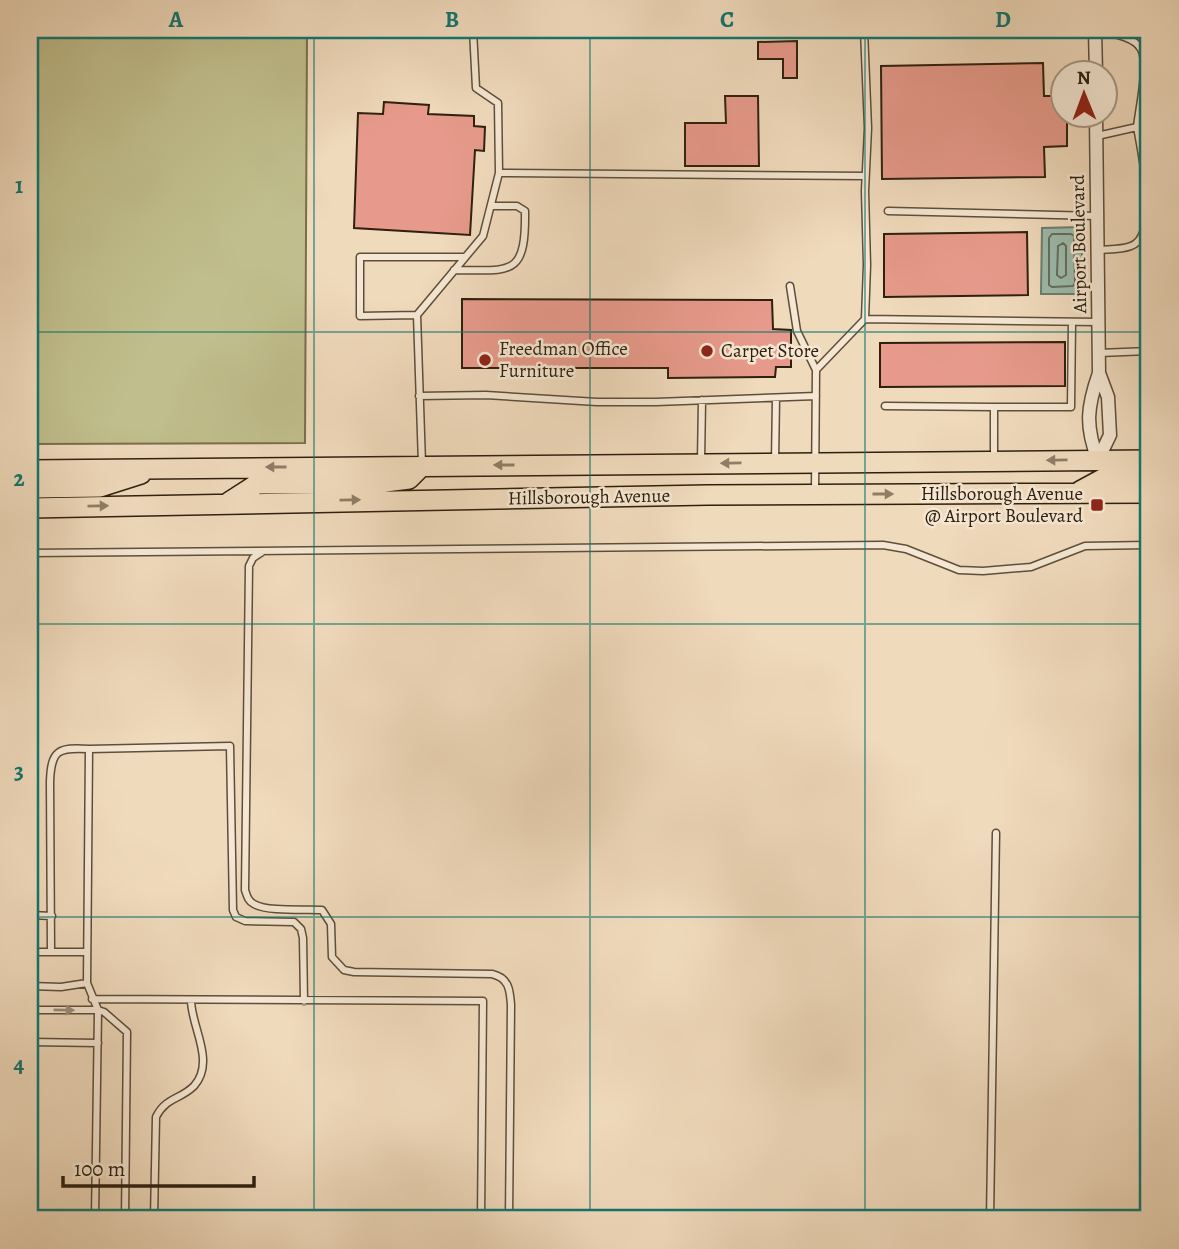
<svg xmlns="http://www.w3.org/2000/svg" width="1179" height="1249" font-family="Alegreya,serif">
  <rect width="100%" height="100%" fill="#f0dabc"/>
  <filter id="stains"><feTurbulence type="fractalNoise" baseFrequency=".00286" numOctaves="4"/><feColorMatrix values="0 0 0 0 .2 0 0 0 0 .09 0 0 0 0 .02 0 0 0 .5 -.17"/></filter>
  <radialGradient id="worn" r=".72"><stop offset=".6" stop-color="#630" stop-opacity="0"/><stop offset="1" stop-color="#630" stop-opacity=".3"/></radialGradient>
  <path fill="#c0be8c" stroke="#776f4e" stroke-width="2" d="M30,30h277l-2,413 -275,1z"/>
  <path fill="#9bbbac" stroke="#6f7d6d" stroke-width="2" d="M1082,227v67h-41l1,-66z"/>
  <g fill="none" stroke-linecap="round" stroke-linejoin="round">
    <path stroke="#646e5e" stroke-width="2" d="M1052,234h19l3,2 1,47 -2,3 -21,1 -3,-2v-47z
      M1063,243l3,3v29l-5,3 -4,-3 1,-29z"/>
  </g>
  <path fill="#e79a8b" stroke="#2e200f" stroke-width="2" d="M797,41v37h-14v-19h-25v-17z
    M1043,63l1,33h19v20h4v30l-23,1 1,30 -163,2 -1,-113z
    M725,96h33l1,70h-74v-43h41z
    M384,102l45,3 -1,9 46,2v10l11,1 -1,24 -9,-1 -5,85 -116,-7 4,-115 25,1z
    M1027,232l1,63 -144,2v-63z
    M462,299l310,1 1,29 18,1v37h-15l-1,10 -107,1v-10h-206z
    M1065,342v44l-185,1v-44z"/>
  <g fill="none" stroke-linecap="round" stroke-linejoin="round">
    <defs>
      <path id="lane" d="M473,30l3,58 22,15 1,70 366,3
        M1096,30c12,3 38,6 45,19 8,15 -2,60 -4,78l-40,9
        M888,211l209,5
        M1098,250c10,-1 23,0 33,-4 29,-10 10,-96 6,-119
        M454,270c57,0 72,8 71,-59l-8,-5h-26
        M790,286l7,45 19,39
        M417,315l-57,1v-59h105
        M865,319l234,3
        M1099,353l50,-2
        M419,396l67,-1 111,7h59l160,-6
        M885,406l109,1
        M994,459v-52h77l1,-85
        M701,461l1,-61
        M775,462l1,-64
        M422,464l-5,-149 66,-79 16,-63
        M815,492l1,-122 49,-51 2,-54 -2,-74 3,-63 -4,-98
        M262,552l-9,6 -4,8 -4,324c2,6 3,11 9,14 13,8 52,5 68,6l9,14 1,33 12,13 10,2 138,2c17,4 18,16 19,31l-2,214
        M30,553l853,-8 23,4 53,21 24,1 48,-4 54,-21 64,-1
        M30,915l22,1
        M30,952h21l-1,-170c1,-32 8,-35 39,-33
        M51,952h36
        M30,986l31,1 26,-4
        M92,999l391,2 -2,218
        M30,1010h68l6,2 23,20 -2,187
        M30,1042l68,1
        M95,1219l3,-209 -11,-27 2,-234 141,-3 3,164 3,7 9,4 49,1 7,7 2,9 1,63
        M154,1219l2,-102c10,-20 24,-17 38,-31 22,-25 -3,-59 -3,-86
        M990,1219l6,-386"/>
      <path id="street" d="M1095,30l1,44
        M1096,116l3,257c-12,34 -14,53 -1,87l12,-25 -2,-38 -9,-24"/>
      <path id="primary" d="M30,470l1119,-10
        M30,488l70,-1 41,-13
        M1080,491l24,-13h45
        M229,502l28,-18 120,-1 32,-4 13,-13
        M30,508l678,-13 441,-2"/>
    </defs>
    <use href="#lane" stroke="#5e4e3a" stroke-width="9"/>
    <use href="#street" stroke="#5e4e3a" stroke-width="15"/>
    <use href="#primary" stroke="#2e200f" stroke-width="22"/>
    <use href="#lane" stroke="#f5e7d3" stroke-width="6"/>
    <use href="#street" stroke="#f5e7d3" stroke-width="12"/>
    <use href="#primary" stroke="#f0dabc" stroke-width="19"/>
  </g>
  <defs><path id="oneway-solid" d="M-6-.8H1V-3.2L6.5 0L1 3.2V.8H-6Z" transform="scale(1.75)"/></defs>
  <g fill="#8f7d66">
    <use href="#oneway-solid" transform="translate(1057 460) rotate(179)"/>
    <use href="#oneway-solid" transform="translate(731 463) rotate(179)"/>
    <use href="#oneway-solid" transform="translate(504 465) rotate(180)"/>
    <use href="#oneway-solid" transform="translate(276 467) rotate(-180)"/>
    <use href="#oneway-solid" transform="translate(883 494)"/>
    <use href="#oneway-solid" transform="translate(350 500) rotate(-1)"/>
    <use href="#oneway-solid" transform="translate(98 506) rotate(-1)"/>
  </g>
  <use fill="#9b8d7b" href="#oneway-solid" transform="translate(64 1010) rotate(1)"/>
  <path fill="none" stroke="#0f766e" stroke-width="2" stroke-opacity="0.55" d="M314,30v1189M590,30v1189M865,30v1189M30,332h1119M30,624h1119M30,917h1119"/>
  <g fill="#8f2418" stroke="#f5e7d3" stroke-width="2.5">
    <circle cx="707" cy="351" r="7"/>
    <circle cx="485" cy="360" r="7"/>
    <rect x="1090" y="498" width="14" height="14" rx="3.5"/>
  </g>
  <g text-anchor="middle" dominant-baseline="central" stroke-width="5" stroke-linejoin="round" paint-order="stroke">
    <g font-size="19" fill="#2e200f" stroke="#f5e7d3">
      <text transform="translate(1079 244) rotate(-91)">Airport Boulevard</text>
      <text transform="translate(589 497) rotate(-1)">Hillsborough Avenue</text>
    </g>
    <g font-size="19" fill="#2e200f" stroke="#f5e7d3" text-anchor="start">
      <text x="499" y="349">Freedman Office<tspan x="499" dy="22">Furniture</tspan></text>
      <text x="721" y="351">Carpet Store</text>
      <text x="1083" y="494" text-anchor="end">Hillsborough Avenue<tspan x="1083" dy="22">@ Airport Boulevard</tspan></text>
    </g>
  </g>
  <rect width="1179" height="1249" fill="none" stroke="#f0dabc" stroke-width="77"/>
  <g transform="translate(1084 94) rotate(359)"><circle r="33" fill="#f5e7d3" stroke="#a59785" stroke-width="2"/>
  <path d="M0-5L12 26L0 18L-12 26Z" fill="#8f2418"/>
  <text y="-10" font-size="19" font-weight="bold" text-anchor="middle" fill="#2e200f">N</text>
  </g>
  <path d="M63 1176v10h191v-10" fill="none" stroke="#2e200f" stroke-width="3.5"/>
  <text x="74" y="1176" font-size="21" fill="#2e200f" stroke="#f5e7d3" stroke-width="5" paint-order="stroke">100 m</text>
  <rect x="38" y="38" width="1102" height="1172" fill="none" stroke="#0f766e" stroke-width="2.5"/>
  <g font-size="23" text-anchor="middle" font-weight="bold" fill="#0f766e">
    <text x="176" y="27">A</text>
    <text x="452" y="27">B</text>
    <text x="727" y="27">C</text>
    <text x="1003" y="27">D</text>
    <text x="19" y="193">1</text>
    <text x="19" y="486">2</text>
    <text x="19" y="779">3</text>
    <text x="19" y="1072">4</text>
  </g>
  <rect width="100%" height="100%" filter="url(#stains)"/>
  <rect width="100%" height="100%" fill="url(#worn)"/>
</svg>
